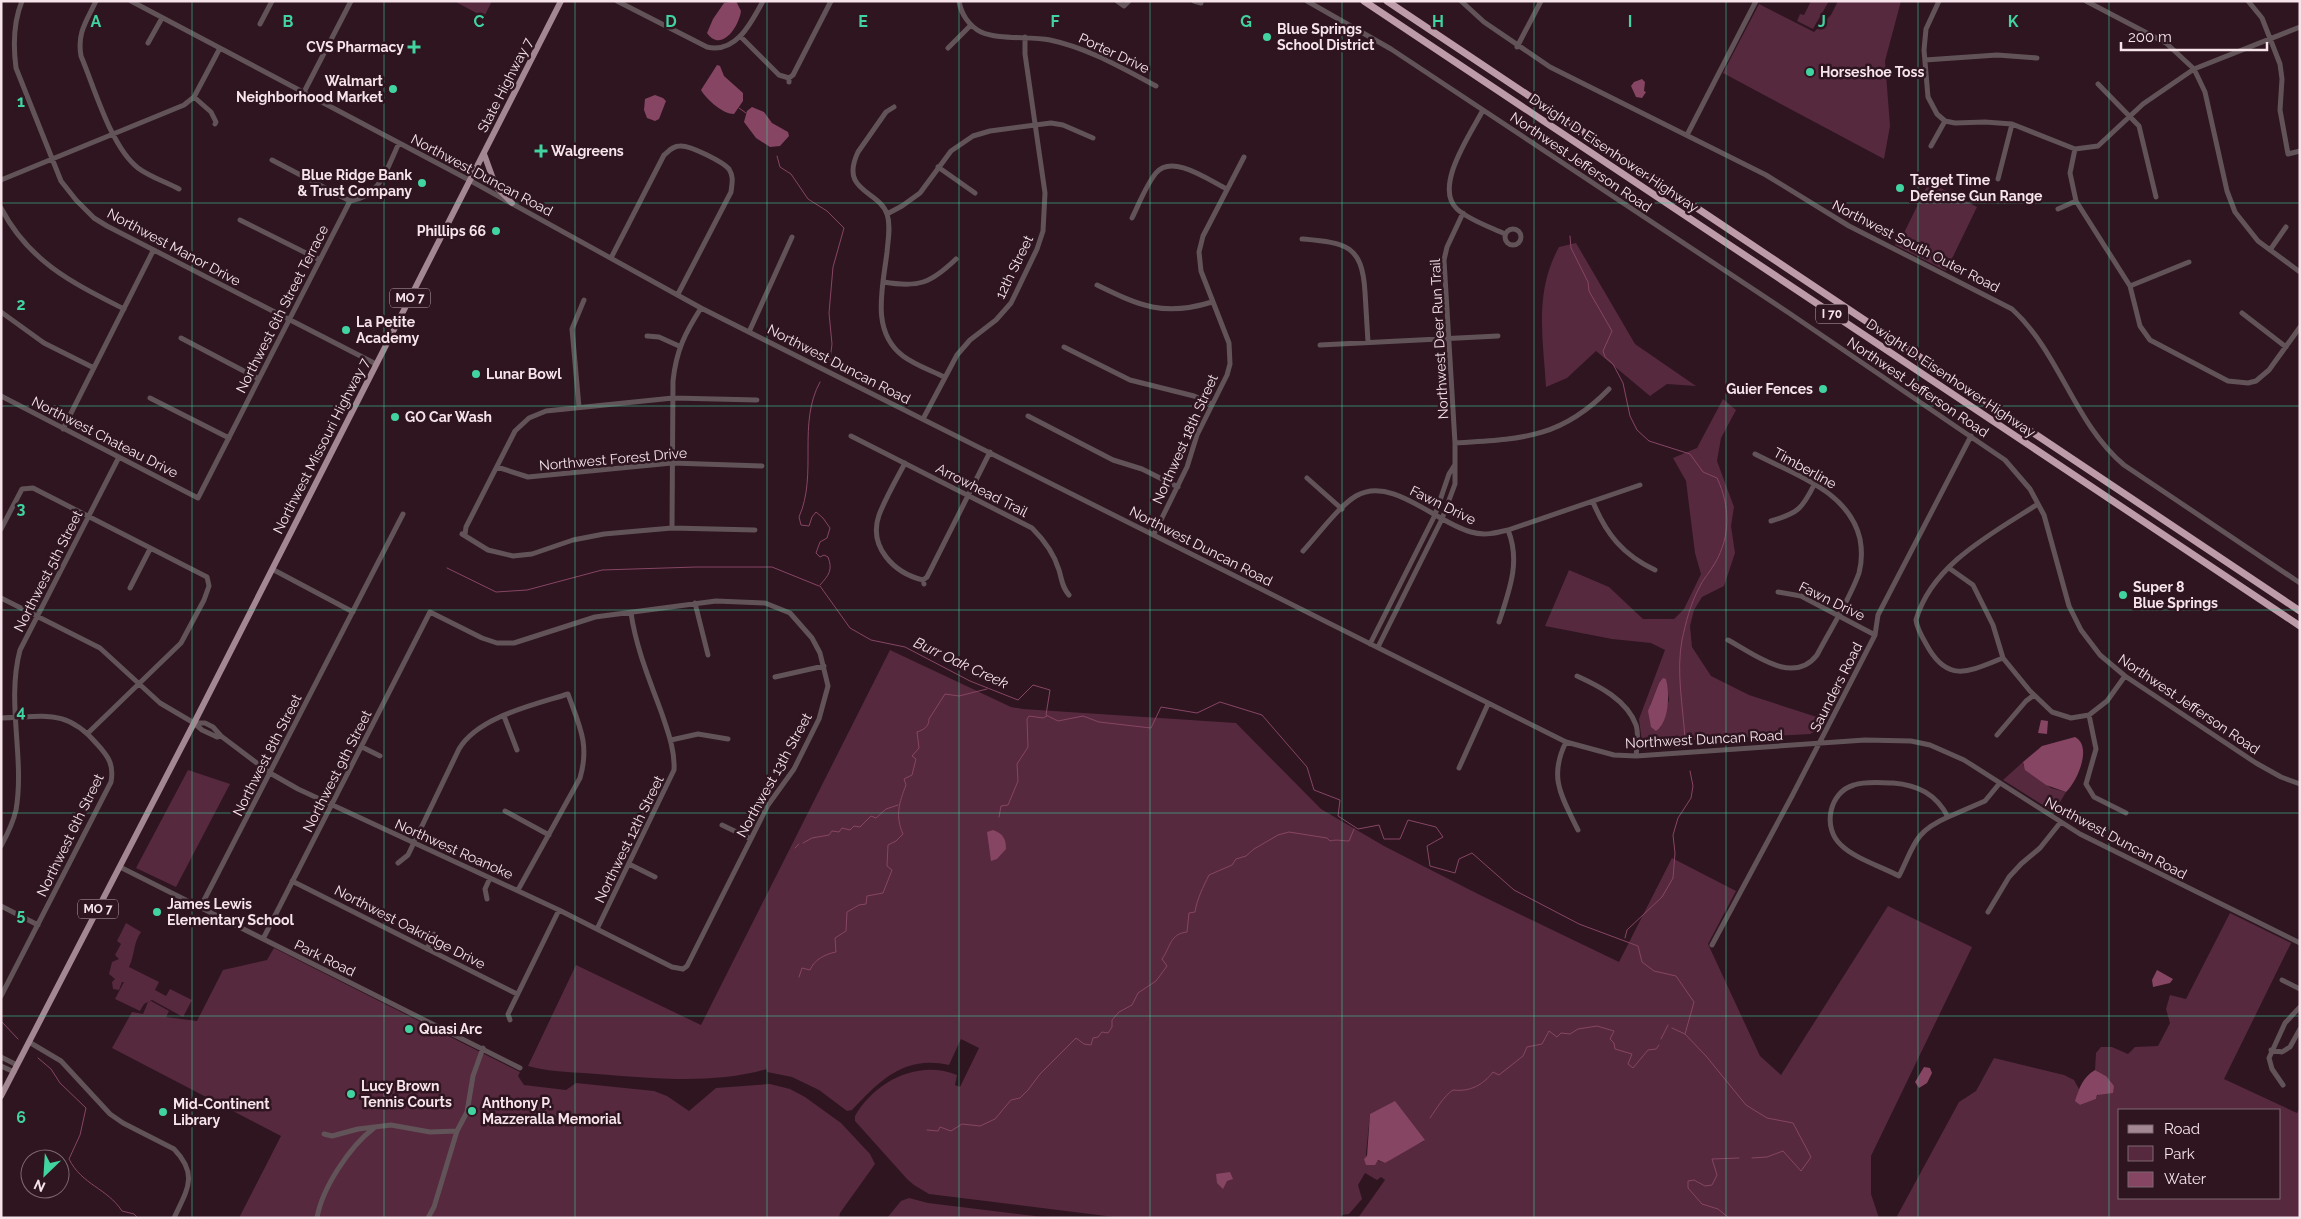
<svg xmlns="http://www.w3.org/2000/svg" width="2301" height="1219" font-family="Raleway,sans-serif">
  <rect width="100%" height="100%" fill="#2e1520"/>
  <path fill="#56293e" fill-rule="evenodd" d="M454,1h38l-8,16z
    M1811,1h18l-16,28 -16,-8 3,-7 4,1z
    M1838,1h63l-16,60 5,65 -6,33 -161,-86 36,-69 55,28 17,-17z
    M1929,182l48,25 -31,64 -51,-26 1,-3 3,1z
    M1576,243l59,101 61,42 -29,-2 -17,12 -54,-45 -29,27 -21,9c-3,-49 -12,-95 13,-140z
    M1723,399l13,11 -15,28 -4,23 17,46 -3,19 4,27 -11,33 -22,11 -8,13 -4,16 2,21 19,29 38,19 77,25 -5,8 -11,6 -118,6 -33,4 -17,-2 -3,-23 26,-69 -14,-7 -39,-4 -67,-13 24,-56 40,17 34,32h31l10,-10 17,-35 -6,-21 -9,-72 -13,-23 24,-10zM1666,679l3,21 -9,28 -10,-23 9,-22z
    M890,650l121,57 12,2 213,14 85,86 63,37 94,48 141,68 53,-104 64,33 -28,53 52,112 21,19 107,-169 84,41 -101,209v38l8,24h-521l27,-38 -4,-3 -4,3 -12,-7 -7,12 4,14 -13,15 -7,1 -2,3h-218l-193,-24 -15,-9 -7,-6 -52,-58v-5c20,-35 64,-57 102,-41l-2,10 5,2 19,-39 -18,-9 -12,26c-44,-10 -69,15 -97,45l-5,1 -28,-21 -27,-13 -25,-5v-3c-54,16 -116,9 -171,5 -23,-2 -47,-2 -68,-8l48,-101 125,60zM1387,1107l37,34 -26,13 -13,9 -18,-6 -1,-3 4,-40z
    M2023,762v3l28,23 15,4 -12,20 -51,-32z
    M188,770l42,14 -54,103 -40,-19z
    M2230,913l61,30 -67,136 73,34 3,-6v111h-404l63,-116 17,-11 18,-33 70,17 10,5 5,9 -3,12 4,4 16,-6 10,-23 -11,-6 1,-17 5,-6h11l16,7 7,-7 23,-1 12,-23 -4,-14 4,-14 16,4zM2120,1110h160v88h-160z
    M126,923l15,9c-8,11 -6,23 -12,35l30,15 -4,8 11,6 4,-7 22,11 -9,17 -31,-17 -8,4 -4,7 -25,-12 9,-17h-2l-3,8 -6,-1 -1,-7 3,-3 -6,-5 3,-12 7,-3 -4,-4 6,-11 -4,-3z
    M274,948l246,124 -2,4 6,9 42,5 10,-7 78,8 13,5 22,15 27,-23 54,-4 20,5 15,8 36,26 29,31 5,10 -35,49 -1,5h-600l42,-82 -169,-88 20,-36 11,2 5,-12 3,-1 18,10 -3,6 31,4 26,-51 44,-10z
    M909,1198l19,5 123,15h-164l14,-17z"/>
  <path fill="#874564" d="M736,1l5,10c-2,16 -20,42 -34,22l6,-14 11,-16z
    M717,65l3,1 4,10 19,17v8l-9,13c-11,0 -27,-14 -33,-24z
    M1642,79l3,3 -1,9 2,1 -4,6 -6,-1 -5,-11 3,-4z
    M655,95l8,3 3,3 -7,18 -4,2 -8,-3 -3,-8 1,-11z
    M752,107l12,5 8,11 16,9 1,4 -9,10 -10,1 -14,-9 -12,-16 3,-11z
    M1663,678l3,1c4,14 3,44 -10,52l-5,-4 -3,-16 11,-28z
    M2041,720l7,1 -1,13 -9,-1z
    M2075,737c18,9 2,45 -9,55l-20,-7 -21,-15 -2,-8 19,-16z
    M993,830c10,4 13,8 13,19l-9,10 -6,2 -4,-29z
    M2157,970l16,9 -3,4 -17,4 -1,-7z
    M1924,1067l6,1 2,5 -5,10 -8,5 -4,-6z
    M2095,1070l11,6 8,10 -1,7 -16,2 -1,4 -16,6 -5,-4c4,-13 8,-24 20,-31z
    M1395,1101l30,39 -40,23 -7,-3 -3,5h-9l-2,-6 3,-3 3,-42z
    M1230,1172l3,7 -6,2 -4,8 -6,-6 -1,-9z"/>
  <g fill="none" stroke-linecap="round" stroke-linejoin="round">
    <path stroke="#874564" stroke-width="1" d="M739,108l7,5
      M777,156l3,11 11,7 17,25 19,12 17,17 -11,39 -4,46 3,31 -2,16
      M1570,236l1,12 17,34 1,9 23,40 -9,20 2,6 8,7 10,19 7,33 7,14 12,11 41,13 13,18 14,6c13,27 14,58 -2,85 -5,9 -12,16 -16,25 -9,17 -13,34 -17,52 -6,32 1,66 3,99
      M820,382c-23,42 -2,92 -21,135l2,8 8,1 3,-9 4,-5 7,6 7,10 -3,10 -7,4 -4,11 4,4 4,-2 4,2c5,13 1,18 -8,28
      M447,568l49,24 31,-2 75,-20 94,-3h76l47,19
      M820,586l30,42 21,12 34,7 65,34 48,19 15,-15 17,5 -4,25 12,6 25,-5 16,6 52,6 10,-21 36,6 23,-11 42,13 45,52 7,23 26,10 -2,16 20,13 21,-4 5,14h16l8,-19 28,7 7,10 -16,9 3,20 25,7 4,-14 13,-6 42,37 65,34 59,22 4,16 12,9 22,5 18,26 -9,32 21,22 40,49 21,13 26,5 18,34 -10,14 -18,-20 -16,6 -15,1
      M999,817l2,-11 7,-1 10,-24 -1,-17 11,-17 -1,-28 2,-3 14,2 4,-2
      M803,843l9,-5 17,-3 3,-4 7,1 3,-4 8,2 4,-4 6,1 11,-11 5,2 10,-9 12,-4
      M795,848l4,-4
      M1625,938l2,-8 35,-33 11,-19 2,-25 -2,-18 5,-17 13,-20 2,-12 -3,-15
      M799,977l3,-9 8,2c4,-10 15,-16 26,-18l-1,-14 11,-7 1,-19 12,-7 7,-1 1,-8 16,-3 9,-23 -5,-4 1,-21 8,-4 7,-7c-8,-18 -4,-31 3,-49l-2,-6 8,-4 4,-16 -4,-3 7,-8 -2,-16c6,-2 12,-5 12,-13l16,-25 14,2 28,-7
      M1,1021l17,18
      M1672,1028l13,6
      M1661,1039l7,-14
      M38,1058l13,11 9,14 26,25 -6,27 -11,24c13,26 38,29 53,52l12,3 4,4
      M1430,1118c7,-10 13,-21 23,-28 17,2 30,-5 40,-18l6,3 24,-19 4,-9 15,-3 7,-13 8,6 4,-4 9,1 8,-5 19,-3 17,5 -4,8 4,4 1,6 17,5 -4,10 5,4 15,-18 8,-1 3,-4
      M927,1130l11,1 2,-4 11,4 11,-7 18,2 15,-7 16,-19 9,-2 8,-8 12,-16 36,-36 8,6 7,1 2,-7 5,-1 4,-5 6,1 4,-6v-7l7,-8 13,-7 6,-12 18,-12 11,-15 -5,-7c9,-13 8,-25 25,-27l2,-19 6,-1c2,-13 8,-25 14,-37l23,-10 4,-6 10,-3 8,-7 24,-14 11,-3 38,6 3,3c7,-2 12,0 19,0l5,-12
      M1729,1218l-11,-9 -16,-5 -14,-16v-7l6,-1 11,6 7,-1 5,-10 -5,-16 27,-1"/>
    <path stroke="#615358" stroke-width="5" d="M22,1c-9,22 -9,44 -6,67l45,113 15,19 18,18 13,8 269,138
      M96,1c-10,21 -19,32 -15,55 14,33 30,91 57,112 12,9 28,14 41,21
      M131,1l340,180 230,127 865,434 48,13 22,1 229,-16 46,1 19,4 34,15 116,74 220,109
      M617,1l90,46c29,7 44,-24 56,-46
      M959,1c2,13 10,25 22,31 17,8 49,4 69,8 38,8 72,28 106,46
      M1117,1l7,5 5,-5
      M1194,1l7,2
      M1307,1l84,48 398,264 216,147 25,29 14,26 25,91 12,24 19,25 25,21 131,87 25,14 19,7
      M1461,1l23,21 66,45 216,108 83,51 163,83c48,44 62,114 112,156l176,118
      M1939,1l-13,28 -2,21 4,47 9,17 8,7 10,2 30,-1 27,2 63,25 23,-3 45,-42 51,-35 106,-42
      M2086,1l80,42 28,26 11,23 22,99 8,21 23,29 42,31
      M2248,1l14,17 18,46 2,15 -2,31 8,44 12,-3
      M260,24l12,-23
      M740,36l39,39 10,3
      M148,43l14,-25
      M1517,47l24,-46
      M948,48l23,-23
      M1925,60l72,-5 40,3
      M789,82v-4l4,-3 38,-74
      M2098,84l41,42 17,71
      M304,92l47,-91
      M194,97l17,15 5,10 -1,2
      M894,107l-8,5 -28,40c-19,40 21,38 29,62 4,12 1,26 0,38 -4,35 -17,79 16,104 12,9 27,14 41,21
      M1483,110c-12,23 -50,77 -26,99 12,11 33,18 48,25
      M1687,135l69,-134
      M1931,146l14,-25
      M2075,149l-5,24 6,28 54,85 10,40 10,14 78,41 20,2 8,-2 13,-11 31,-43
      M272,160l78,41
      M938,167l37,26
      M1998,179l14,-55
      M1,180l183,-75 10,-8 26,-49
      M1,208c28,54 72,75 123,101
      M2058,209l18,-8
      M887,214l15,-8 18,-13 31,-42 22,-15 17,-5 61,-8 12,2 30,13
      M1132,218c7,-14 14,-33 24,-45 16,-20 54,8 71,16
      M240,220l80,40
      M1505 237a8 8 0 1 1 16 0a8 8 0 1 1-16 0Z
      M1302,239c44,4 60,5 63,53 1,17 2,34 3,50
      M2270,250l16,-23
      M611,258l53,-103c5,-4 9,-9 16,-9 10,-1 43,16 49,23 5,8 3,14 2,23l-53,102
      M884,282c35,6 47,1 72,-23
      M1097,285c43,21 67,32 115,17
      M2130,286l59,-24
      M1,312l43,31 50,25
      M2242,313l44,34
      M749,332l43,-95
      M647,336l12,1 20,9
      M181,338l78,41
      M1320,345l178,-9
      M1064,347l66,33 64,16 18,8
      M1,396l197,102 152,-297c31,-5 37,-33 49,-58
      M150,398l79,40
      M579,407l-7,-78 12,-29
      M1028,416l85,44 29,9 36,18
      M923,419l34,-64 13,-15 26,-20 15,-17 26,-54 6,-18 2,-38 -20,-139v-17
      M63,429l90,-178
      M851,436l181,92c13,13 22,25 27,42 3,10 3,17 10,25
      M1455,443c65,-4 106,-4 154,-54
      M905,463c-9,17 -19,34 -26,52 -11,32 15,58 44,65
      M497,467l31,10 144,-14 90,3
      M1307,478l35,31
      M1593,502c13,32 30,53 62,68
      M1771,521c27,-8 31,-12 43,-36
      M672,528l1,-147c3,-30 12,-48 28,-73
      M1,529l21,-40 11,-1 174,89 2,9 -5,14 -23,43 -93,90
      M462,534l26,16 25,6 19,-2 41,-14 31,-6 68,-6 83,2
      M465,534l1,-7 49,-96 14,-13 17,-7 127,-13 84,2
      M1154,534l33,-67 10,-32 30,-60 3,-11 -1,-21 -28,-72 -2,-19 4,-16 41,-79
      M1303,551c14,-15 36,-45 53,-55 36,-21 80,27 115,36 13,4 25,1 37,-2l132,-45
      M1949,568l24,17 20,40 10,33 27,33 22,21 19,6 18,-3 18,-14 18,-25
      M272,569l81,43
      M924,584l-1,-4 4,-3 63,-125
      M130,588l20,-39
      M1778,592l23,4 74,39
      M1,598l99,50 60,55 34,20 8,7 15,7 4,-1
      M695,603l13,52
      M1499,622c10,-31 22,-60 9,-92
      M1728,640c26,14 65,46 89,15 14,-27 32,-54 42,-82 3,-11 3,-23 1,-34 -11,-48 -65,-64 -105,-85
      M1370,644l65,-129 14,-41 5,-8
      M1378,647l64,-128 13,-35v-41l-11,-183 3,-13 16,-34
      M2003,658c-31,12 -53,26 -74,-9 -5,-9 -12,-19 -13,-29 16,-56 77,-87 122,-116
      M1577,676c22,10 50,24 59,49 3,9 1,22 0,31
      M775,677l49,-11
      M2089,715l7,34 -10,35 8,13 32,16
      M504,716l13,34
      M1,718c44,-1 65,-10 96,26 12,13 17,21 14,38l-110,214
      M194,723h11l8,4 8,9 49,37 28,16 261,121 113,57 11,2
      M1997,735l29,-34 8,-6
      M671,740l27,-6 30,5
      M1566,742c-18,36 -4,55 12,88
      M362,747l18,9
      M1459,768l29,-64
      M1893,783c25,2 43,11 55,34 -34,15 -33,27 -49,59 -17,-9 -45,-18 -58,-31 -19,-17 -12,-53 13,-60 12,-4 27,-2 39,-2z
      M505,811l44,24
      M1948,817l37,-16 14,-17
      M722,825l29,14
      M1,846c6,-11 12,-23 15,-36 9,-53 -10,-107 4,-160l99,-193
      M398,863l10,-8 51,-106c19,-32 74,-44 109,-55 11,31 22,50 12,84l-62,112
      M629,864l26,13
      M120,867l400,201
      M292,881l225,113
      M487,899l-2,-10 5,-11
      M1,906l37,19
      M200,908l203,-394
      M1988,912l21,-35 12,-13 19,-16 20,-25
      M597,929l77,-159c1,-20 -6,-38 -12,-56 -12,-33 -26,-66 -31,-101
      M263,939l167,-327 52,26 15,5h17l81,-26 121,-16 49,2 25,10 22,25 8,15 8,33 -9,33 -25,50 -26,36 -81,161 -4,3
      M1712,945l80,-149 83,-161 3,-20 93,-179
      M427,949l7,-15
      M2282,980l18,9
      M510,1020l-2,-6 51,-104
      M29,1042l32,19 49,53 13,9 51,26c25,26 13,41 0,69
      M2271,1050l11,2 8,-5 10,-18
      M1,1057l16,8
      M1,1066l13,6
      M2283,1085l-11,-16 -3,-11 16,-35 15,-16
      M457,1131l10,-19 6,-36 10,-28
      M324,1134l8,2 26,-7 33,-4 39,7 27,-1 -23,76 -6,11
      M317,1218c5,-30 33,-72 57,-90"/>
    <path stroke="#a38792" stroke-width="6" d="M484,154l12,33 16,16
      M1,1096l193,-373 367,-722"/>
    <path stroke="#be9ba9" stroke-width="7" d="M1364,1l936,625
      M1387,1l913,610"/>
  </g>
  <path fill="none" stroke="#41d4a1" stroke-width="1" stroke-opacity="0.55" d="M192,1v1217M384,1v1217M575,1v1217M767,1v1217M959,1v1217M1150,1v1217M1342,1v1217M1534,1v1217M1726,1v1217M1918,1v1217M2109,1v1217M1,203h2299M1,406h2299M1,610h2299M1,813h2299M1,1016h2299"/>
  <g fill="#41d4a1" stroke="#2e1520" stroke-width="2">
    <circle cx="1267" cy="37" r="5"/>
    <path d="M411.5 39.5h5v5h5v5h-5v5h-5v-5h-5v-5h5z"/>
    <circle cx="1810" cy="72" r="5"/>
    <circle cx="393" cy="89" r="5"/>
    <path d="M538.5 143.5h5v5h5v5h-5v5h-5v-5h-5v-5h5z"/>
    <circle cx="422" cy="183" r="5"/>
    <circle cx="1900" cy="188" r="5"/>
    <circle cx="496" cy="231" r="5"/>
    <circle cx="346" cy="330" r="5"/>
    <circle cx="476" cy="374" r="5"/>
    <circle cx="1823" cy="389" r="5"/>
    <circle cx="395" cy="417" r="5"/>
    <circle cx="2123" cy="595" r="5"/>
    <circle cx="157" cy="912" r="5"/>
    <circle cx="409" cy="1029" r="5"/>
    <circle cx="351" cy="1094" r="5"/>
    <circle cx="472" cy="1111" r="5"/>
    <circle cx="163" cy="1112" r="5"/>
  </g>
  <g text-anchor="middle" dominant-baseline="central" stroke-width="5" stroke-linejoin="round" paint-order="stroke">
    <g fill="#2e1520" stroke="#bba6ae" stroke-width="1">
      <rect x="390" y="288.5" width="40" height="19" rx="4"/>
      <rect x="1816" y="304.5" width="32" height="19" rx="4"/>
      <rect x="78" y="899.5" width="40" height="19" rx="4"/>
    </g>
    <g font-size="12" font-weight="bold" fill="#f7e4eb">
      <text x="410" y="298">MO 7</text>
      <text x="1832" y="314">I 70</text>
      <text x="98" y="909">MO 7</text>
    </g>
    <g font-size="14" font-weight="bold" fill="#f7e4eb" stroke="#2e1520" text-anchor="start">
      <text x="1277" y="29">Blue Springs<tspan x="1277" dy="16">School District</tspan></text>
      <text x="404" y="47" text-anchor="end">CVS Pharmacy</text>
      <text x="1820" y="72">Horseshoe Toss</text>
      <text x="383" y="81" text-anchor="end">Walmart<tspan x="383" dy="16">Neighborhood Market</tspan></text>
      <text x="551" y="151">Walgreens</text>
      <text x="412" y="175" text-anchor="end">Blue Ridge Bank<tspan x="412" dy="16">&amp; Trust Company</tspan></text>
      <text x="1910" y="180">Target Time<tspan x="1910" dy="16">Defense Gun Range</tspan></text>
      <text x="486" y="231" text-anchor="end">Phillips 66</text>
      <text x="356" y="322">La Petite<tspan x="356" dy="16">Academy</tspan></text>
      <text x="486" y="374">Lunar Bowl</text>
      <text x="1813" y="389" text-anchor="end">Guier Fences</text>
      <text x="405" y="417">GO Car Wash</text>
      <text x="2133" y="587">Super 8<tspan x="2133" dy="16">Blue Springs</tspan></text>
      <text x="167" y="904">James Lewis<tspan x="167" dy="16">Elementary School</tspan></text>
      <text x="419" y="1029">Quasi Arc</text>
      <text x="361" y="1086">Lucy Brown<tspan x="361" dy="16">Tennis Courts</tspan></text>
      <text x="482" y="1103">Anthony P.<tspan x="482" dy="16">Mazzeralla Memorial</tspan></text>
      <text x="173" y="1104">Mid-Continent<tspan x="173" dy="16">Library</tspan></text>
    </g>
    <g font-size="14" fill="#f7e4eb" stroke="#2e1520">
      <text transform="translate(1114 53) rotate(25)">Porter Drive</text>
      <text transform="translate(505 85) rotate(-63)">State Highway 7</text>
      <text transform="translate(1614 153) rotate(34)">Dwight D. Eisenhower Highway</text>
      <text transform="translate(1581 162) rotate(34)">Northwest Jefferson Road</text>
      <text transform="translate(482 175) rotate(28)">Northwest Duncan Road</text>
      <text transform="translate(1916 246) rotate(27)">Northwest South Outer Road</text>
      <text transform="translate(174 247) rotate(28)">Northwest Manor Drive</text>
      <text transform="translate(1014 267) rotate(-64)">12th Street</text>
      <text transform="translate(282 309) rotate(-63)">Northwest 6th Street Terrace</text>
      <text transform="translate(1439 339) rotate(-93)">Northwest Deer Run Trail</text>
      <text transform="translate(839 364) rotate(27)">Northwest Duncan Road</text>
      <text transform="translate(1951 378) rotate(34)">Dwight D. Eisenhower Highway</text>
      <text transform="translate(1918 387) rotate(34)">Northwest Jefferson Road</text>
      <text transform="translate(105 437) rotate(27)">Northwest Chateau Drive</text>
      <text transform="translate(1185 439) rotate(-66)">Northwest 18th Street</text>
      <text transform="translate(321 446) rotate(-63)">Northwest Missouri Highway 7</text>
      <text transform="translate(613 459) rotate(-5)">Northwest Forest Drive</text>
      <text transform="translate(1805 468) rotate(29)">Timberline</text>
      <text transform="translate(982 490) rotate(27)">Arrowhead Trail</text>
      <text transform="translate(1443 505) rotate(26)">Fawn Drive</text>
      <text transform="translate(1201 546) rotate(27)">Northwest Duncan Road</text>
      <text transform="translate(48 571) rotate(-63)">Northwest 5th Street</text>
      <text transform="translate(1832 601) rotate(26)">Fawn Drive</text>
      <text transform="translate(1836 687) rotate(-63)">Saunders Road</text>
      <text transform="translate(2189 704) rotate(34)">Northwest Jefferson Road</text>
      <text transform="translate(1704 739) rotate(-3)">Northwest Duncan Road</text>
      <text transform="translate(267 755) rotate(-63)">Northwest 8th Street</text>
      <text transform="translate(337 771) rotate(-63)">Northwest 9th Street</text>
      <text transform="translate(774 775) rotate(-61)">Northwest 13th Street</text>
      <text transform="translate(70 835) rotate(-64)">Northwest 6th Street</text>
      <text transform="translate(2116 838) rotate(28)">Northwest Duncan Road</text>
      <text transform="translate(629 839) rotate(-64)">Northwest 12th Street</text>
      <text transform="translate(454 849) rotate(24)">Northwest Roanoke</text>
      <text transform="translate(410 927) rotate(27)">Northwest Oakridge Drive</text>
      <text transform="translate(325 958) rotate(26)">Park Road</text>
    </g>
    <g font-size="15" font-style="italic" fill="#f3dee6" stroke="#2e1520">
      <text transform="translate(961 663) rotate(25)">Burr Oak Creek</text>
    </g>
  </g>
  <g font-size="16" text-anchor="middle" font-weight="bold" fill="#41d4a1" stroke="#2e1520" stroke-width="5" stroke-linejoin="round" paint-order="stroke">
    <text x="96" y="27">A</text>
    <text x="288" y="27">B</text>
    <text x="479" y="27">C</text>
    <text x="671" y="27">D</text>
    <text x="863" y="27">E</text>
    <text x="1055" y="27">F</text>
    <text x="1246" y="27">G</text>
    <text x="1438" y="27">H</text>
    <text x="1630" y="27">I</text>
    <text x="1822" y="27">J</text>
    <text x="2013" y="27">K</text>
    <text x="21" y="107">1</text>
    <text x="21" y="310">2</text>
    <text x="21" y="514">3</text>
    <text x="21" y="717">4</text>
    <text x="21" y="920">5</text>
    <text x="21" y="1123">6</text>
  </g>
  <rect width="2301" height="1219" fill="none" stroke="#f7e4eb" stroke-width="5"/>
  <rect x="2118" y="1109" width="162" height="90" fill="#2e1520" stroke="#7e6871"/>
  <rect x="2128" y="1125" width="25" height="8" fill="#a38792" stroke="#7e6871"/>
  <text x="2164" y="1134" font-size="15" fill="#f7e4eb">Road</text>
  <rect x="2128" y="1146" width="25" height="15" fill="#56293e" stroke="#7e6871"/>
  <text x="2164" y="1159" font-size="15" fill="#f7e4eb">Park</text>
  <rect x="2128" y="1172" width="25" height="15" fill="#874564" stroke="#7e6871"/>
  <text x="2164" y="1184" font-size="15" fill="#f7e4eb">Water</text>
  <g transform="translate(45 1174) rotate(205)"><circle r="24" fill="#2e1520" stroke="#7e6871"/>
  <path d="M0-4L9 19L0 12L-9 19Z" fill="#41d4a1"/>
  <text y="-8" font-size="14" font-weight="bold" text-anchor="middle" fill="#f7e4eb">N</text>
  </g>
  <path d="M2121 42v8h146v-8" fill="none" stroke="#f7e4eb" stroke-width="2.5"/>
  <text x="2128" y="42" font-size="15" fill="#f7e4eb" stroke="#2e1520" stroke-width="4" paint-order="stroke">200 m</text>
</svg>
